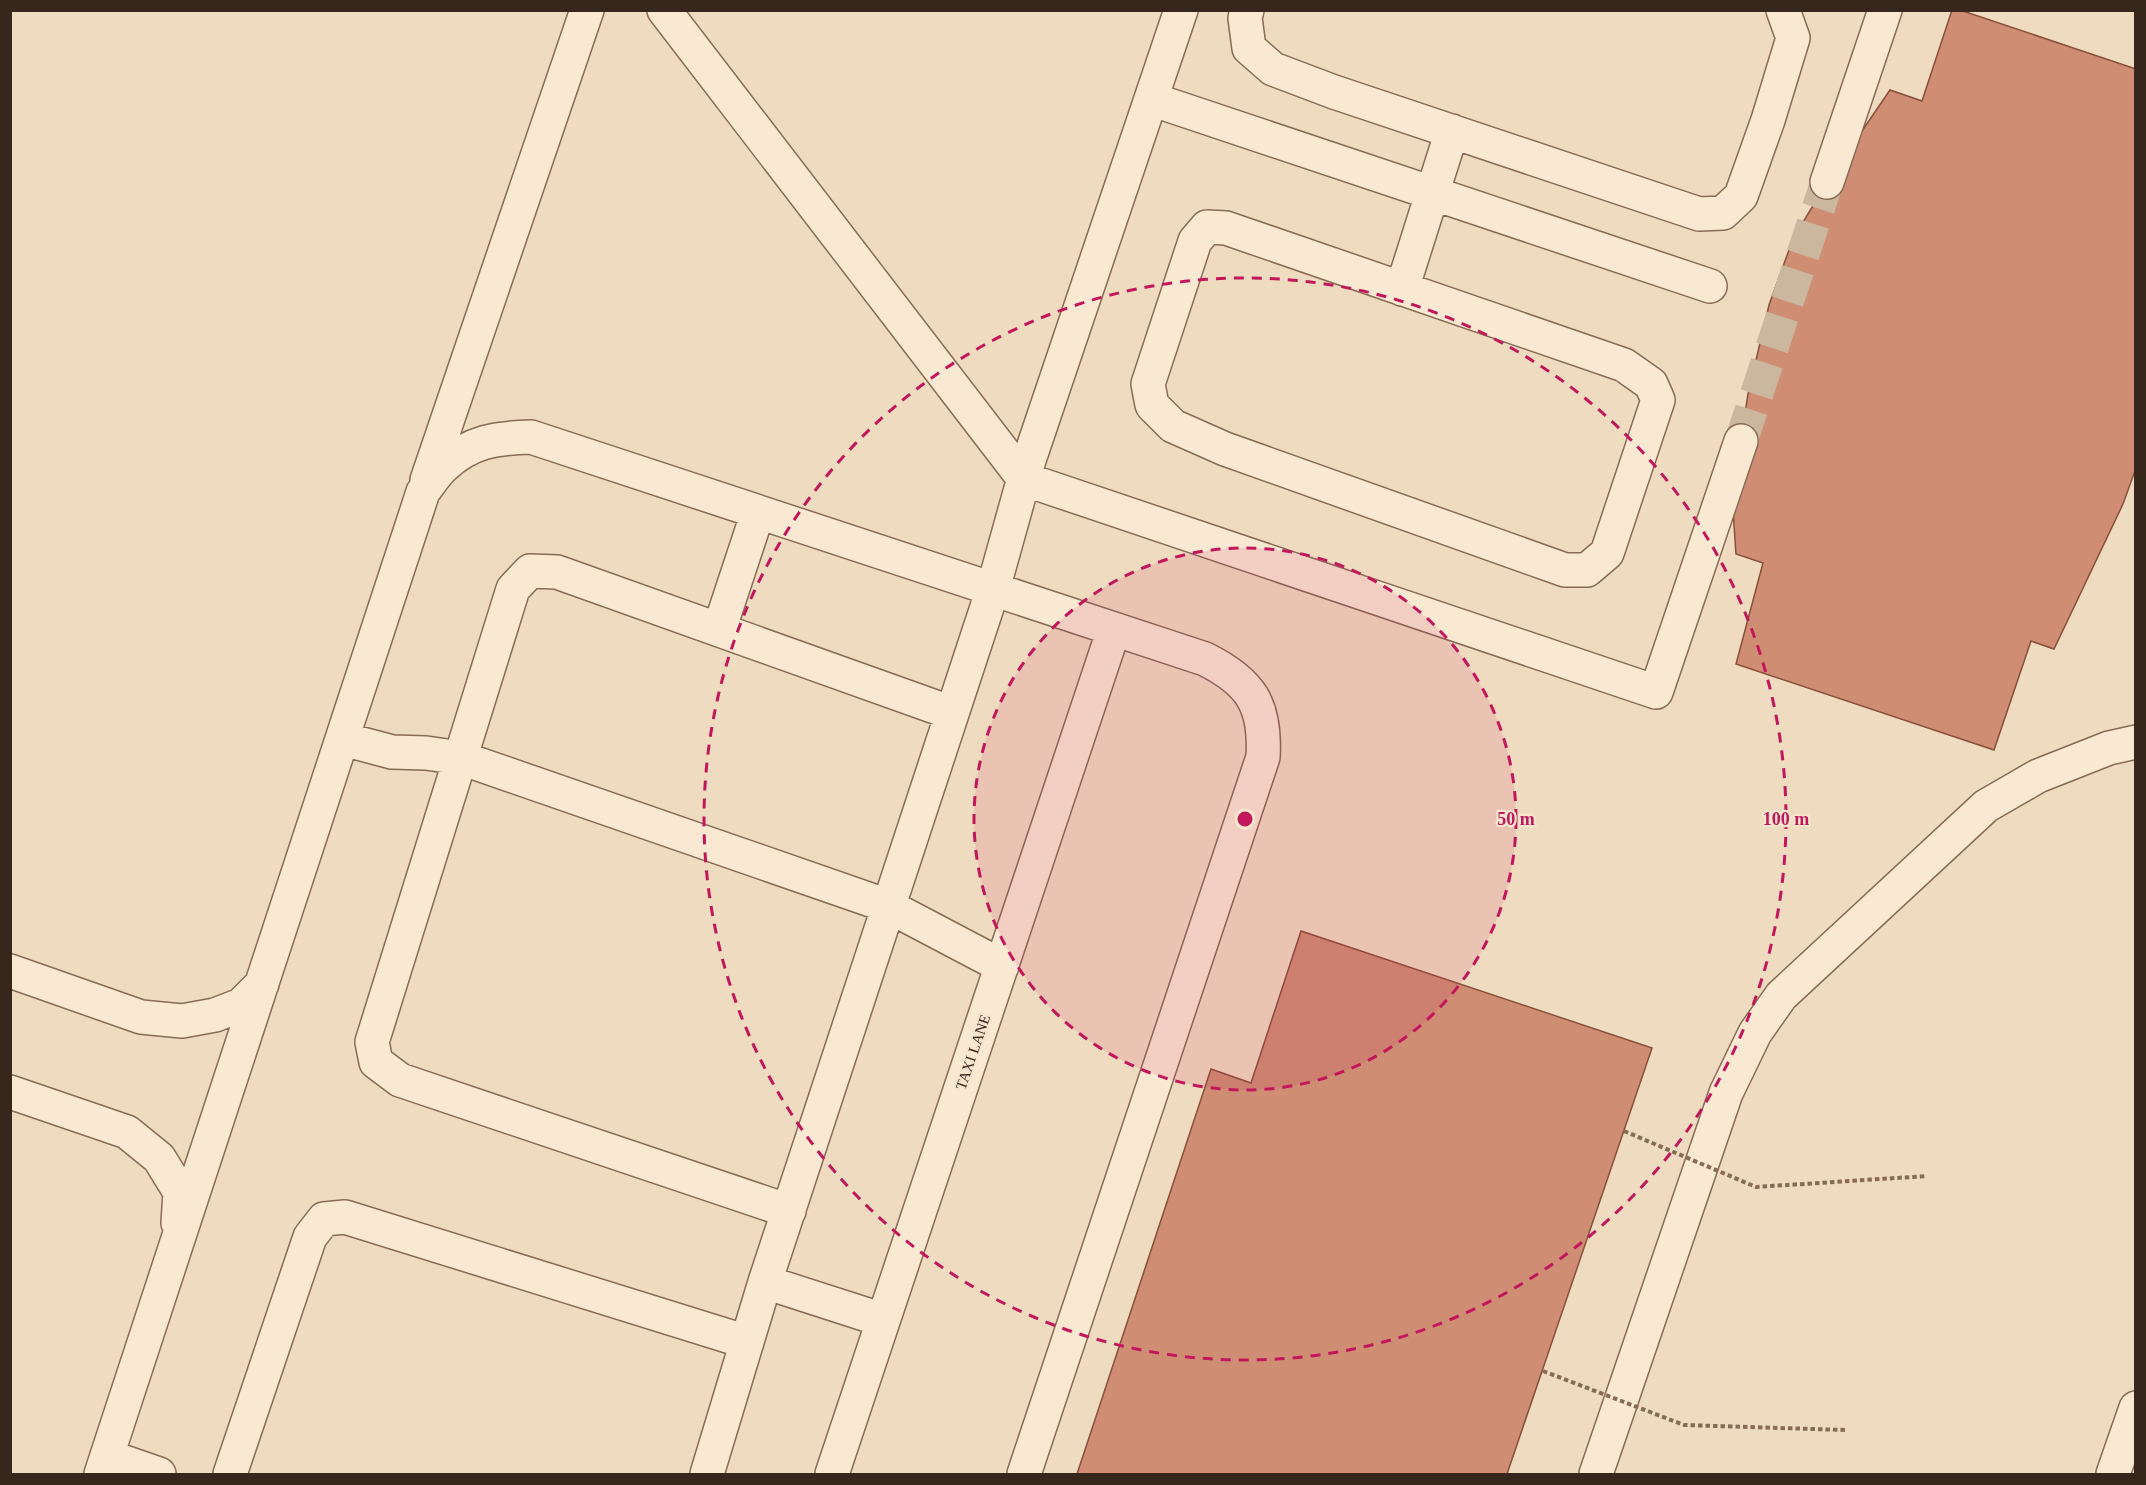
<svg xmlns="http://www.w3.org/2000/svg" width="2146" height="1485" font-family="Georgia,serif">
  <rect width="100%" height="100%" fill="#efdbbf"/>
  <path fill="#cf8e73" stroke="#88503b" stroke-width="1.5" d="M1952,10h8l176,59v399l-13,36 -69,145 -23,-8 -37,109 -258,-86 27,-101 -27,-9 -4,-58 16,-102 21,-89 24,-66 34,-57 63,-92 32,11z
    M1301,931l351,117 -145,426h-430l134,-405 40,14z"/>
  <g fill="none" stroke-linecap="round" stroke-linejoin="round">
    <path stroke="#cab79e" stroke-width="33" stroke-dasharray="33 16" stroke-linecap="butt" d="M1741,441l86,-259"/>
    <defs>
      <path id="minor" d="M664,10l360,469 632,213 85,-251
        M1247,10l-2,8 4,30 24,21 61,23 365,122 24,-1 18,-17 27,-76 25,-82 -10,-28
        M1151,99l559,187
        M1827,182l58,-172
        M1207,227l19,1 398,137 27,19 7,16 -51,153 -20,17h-22l-340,-121 -52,-23 -21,-21 -4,-21 47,-143z
        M1402,289l50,-158
        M427,480l160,-470
        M719,630l39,-118
        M343,739l49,13 34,1 35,5 427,148 114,60
        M10,971l131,46 41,4 33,-6 26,-10 21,-21
        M10,1092l117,40 32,26 21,34 -2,31
        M789,1211l-389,-131 -24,-18 -4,-20 141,-453 17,-18 27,1 395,141
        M765,1282l118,38
        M107,1456l52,18
        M101,1474l322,-982c7,-9 13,-19 21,-26 27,-25 52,-28 87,-29l674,222c46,23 61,46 58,98l-239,717
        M230,1474l80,-237 14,-18 21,-2 402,125
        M707,1474l58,-192 228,-693 36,-129 152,-450
        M832,1474l282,-845
        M1596,1474l130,-381 29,-60 26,-37 205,-190 52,-30 71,-28 27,-6
        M2113,1474l23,-66"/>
    </defs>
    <use href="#minor" stroke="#886b56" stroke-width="36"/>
    <use href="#minor" stroke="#fae9d2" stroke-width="33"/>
    <path stroke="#886b56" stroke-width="4" stroke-dasharray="4.5 3" stroke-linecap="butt" d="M1624,1131l132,56 171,-11
      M1543,1371l141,54 161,5"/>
  </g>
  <circle cx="1245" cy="819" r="271" fill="#c2185b" fill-opacity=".12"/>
  <g fill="none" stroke="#c2185b" stroke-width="3" stroke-dasharray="10 8">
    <circle cx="1245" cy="819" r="271"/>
    <circle cx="1245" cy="819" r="541"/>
  </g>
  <g text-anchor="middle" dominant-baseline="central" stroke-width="4.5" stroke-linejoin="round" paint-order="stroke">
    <g font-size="15" fill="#37261c" stroke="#f6e6ce">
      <text transform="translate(973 1052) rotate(-71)">TAXI LANE</text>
    </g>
  </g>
  <circle cx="1245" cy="819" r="9" fill="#c2185b" stroke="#f6e6ce" stroke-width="3"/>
  <g font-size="18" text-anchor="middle" font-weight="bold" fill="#c2185b" stroke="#f6e6ce" stroke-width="4.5" stroke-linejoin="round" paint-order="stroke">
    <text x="1516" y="825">50 m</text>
    <text x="1786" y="825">100 m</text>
  </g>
  <rect width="2146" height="1485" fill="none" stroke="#37261c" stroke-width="24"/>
</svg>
